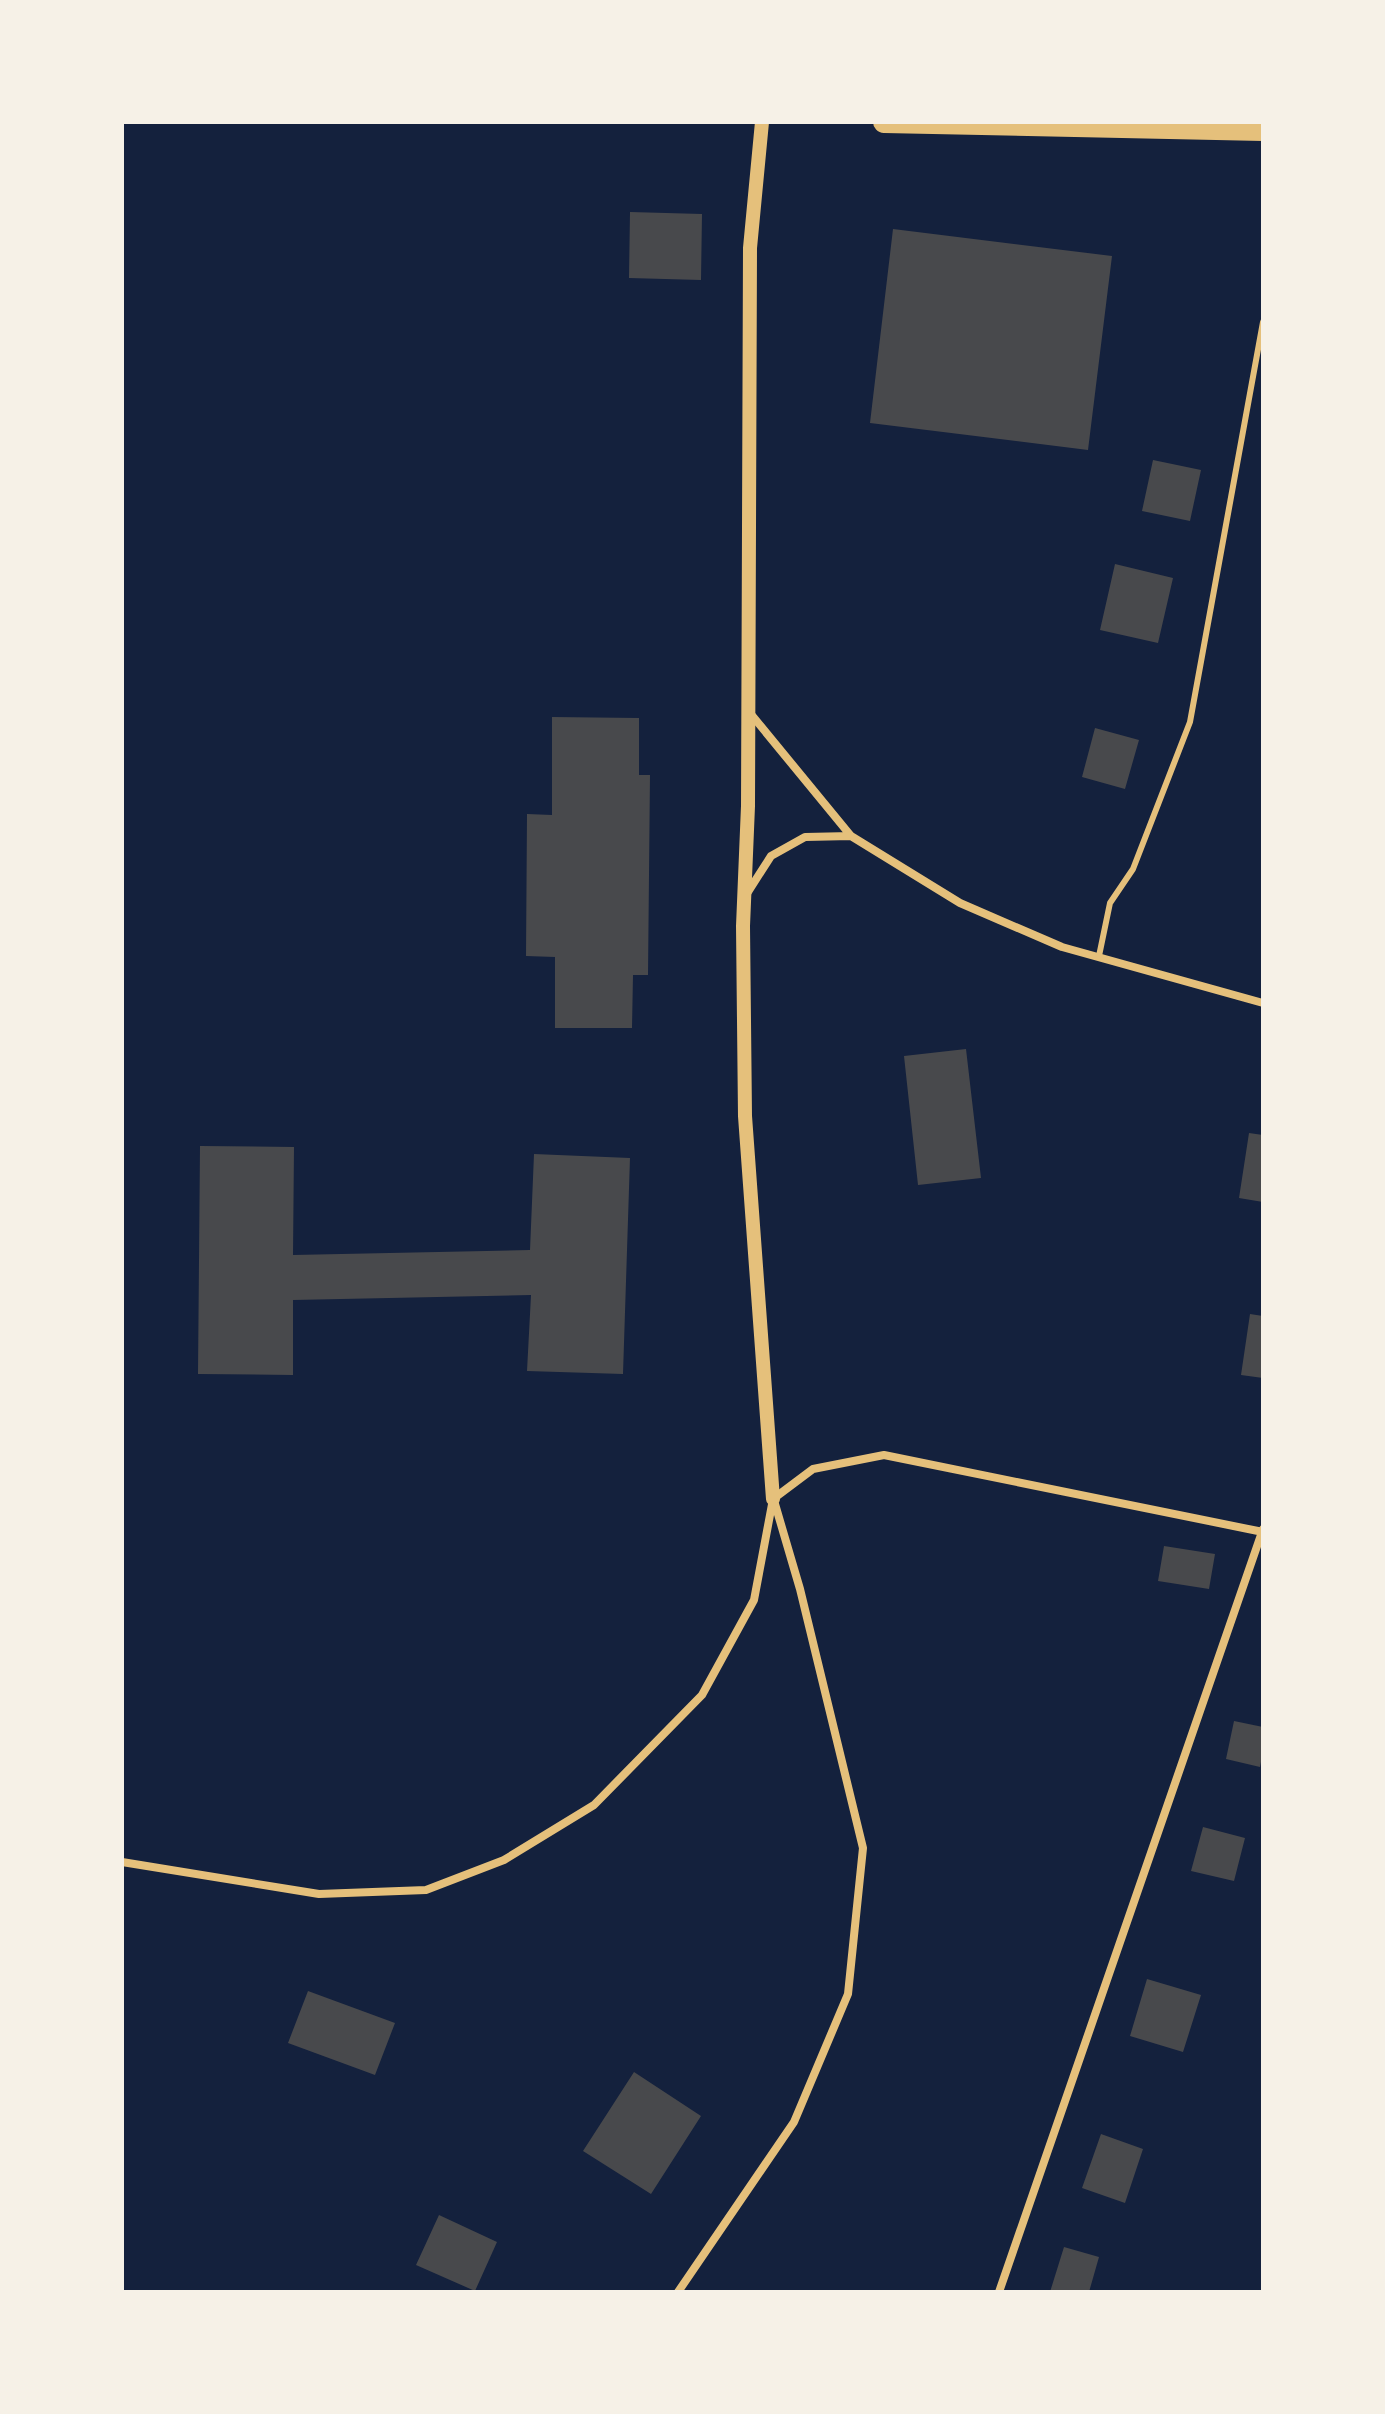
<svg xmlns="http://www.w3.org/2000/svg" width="1385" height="2414" font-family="'DM Sans',sans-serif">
  <rect width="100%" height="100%" fill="#14213d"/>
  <path fill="#48494c" d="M630,212l72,2 -1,66 -72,-2z
    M893,229l219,27 -24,194 -218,-27z
    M1153,460l48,10 -11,51 -48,-10z
    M1115,564l58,14 -15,65 -58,-13z
    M552,717l87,1v57h11l-2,200h-15l-1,53h-77v-71l-29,-1 1,-142 25,1z
    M1095,728l44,12 -14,49 -43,-12z
    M966,1049l15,129 -63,7 -14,-129z
    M1249,1133l14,2v67l-24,-4z
    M200,1146l94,1 -1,108 237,-5 4,-96 96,4 -7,216 -96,-3 4,-76 -238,5v75l-95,-1z
    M1250,1314l13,2v62l-22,-3z
    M1164,1546l51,8 -6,35 -51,-8z
    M1234,1721l29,6v24l-3,16 -34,-8z
    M1203,1827l42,11 -11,43 -43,-10z
    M1147,1979l54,16 -18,57 -53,-16z
    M308,1991l87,32 -20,52 -87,-32z
    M634,2072l67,44 -50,78 -68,-43z
    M1101,2134l42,15 -18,54 -43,-15z
    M439,2215l58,27 -22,49 -59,-26z
    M1064,2247l35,10 -10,35h-39z"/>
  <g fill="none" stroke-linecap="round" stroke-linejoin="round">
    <path stroke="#e5c07b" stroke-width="6" d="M1099,956l11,-53 23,-34 57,-147 73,-400"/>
    <path stroke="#e5c07b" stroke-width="8" d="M750,713l101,123 109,67 102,44 201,56
      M746,895l25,-39 34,-19 46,-1
      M773,1499l40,-30 71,-14 379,77
      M122,1862l197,32 107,-4 78,-30 90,-55 108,-110 52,-95 19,-101
      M678,2292l116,-170 54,-128 15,-146 -63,-259 -25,-85
      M999,2292l264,-763"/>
    <path stroke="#e5c07b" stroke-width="14" d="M762,122l-12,126 -2,558 -5,120 2,190 28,383"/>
    <path stroke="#e5c07b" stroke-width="22" d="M884,122l379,8"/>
  </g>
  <rect width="1385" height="2414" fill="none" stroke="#f6f1e7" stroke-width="248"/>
</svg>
